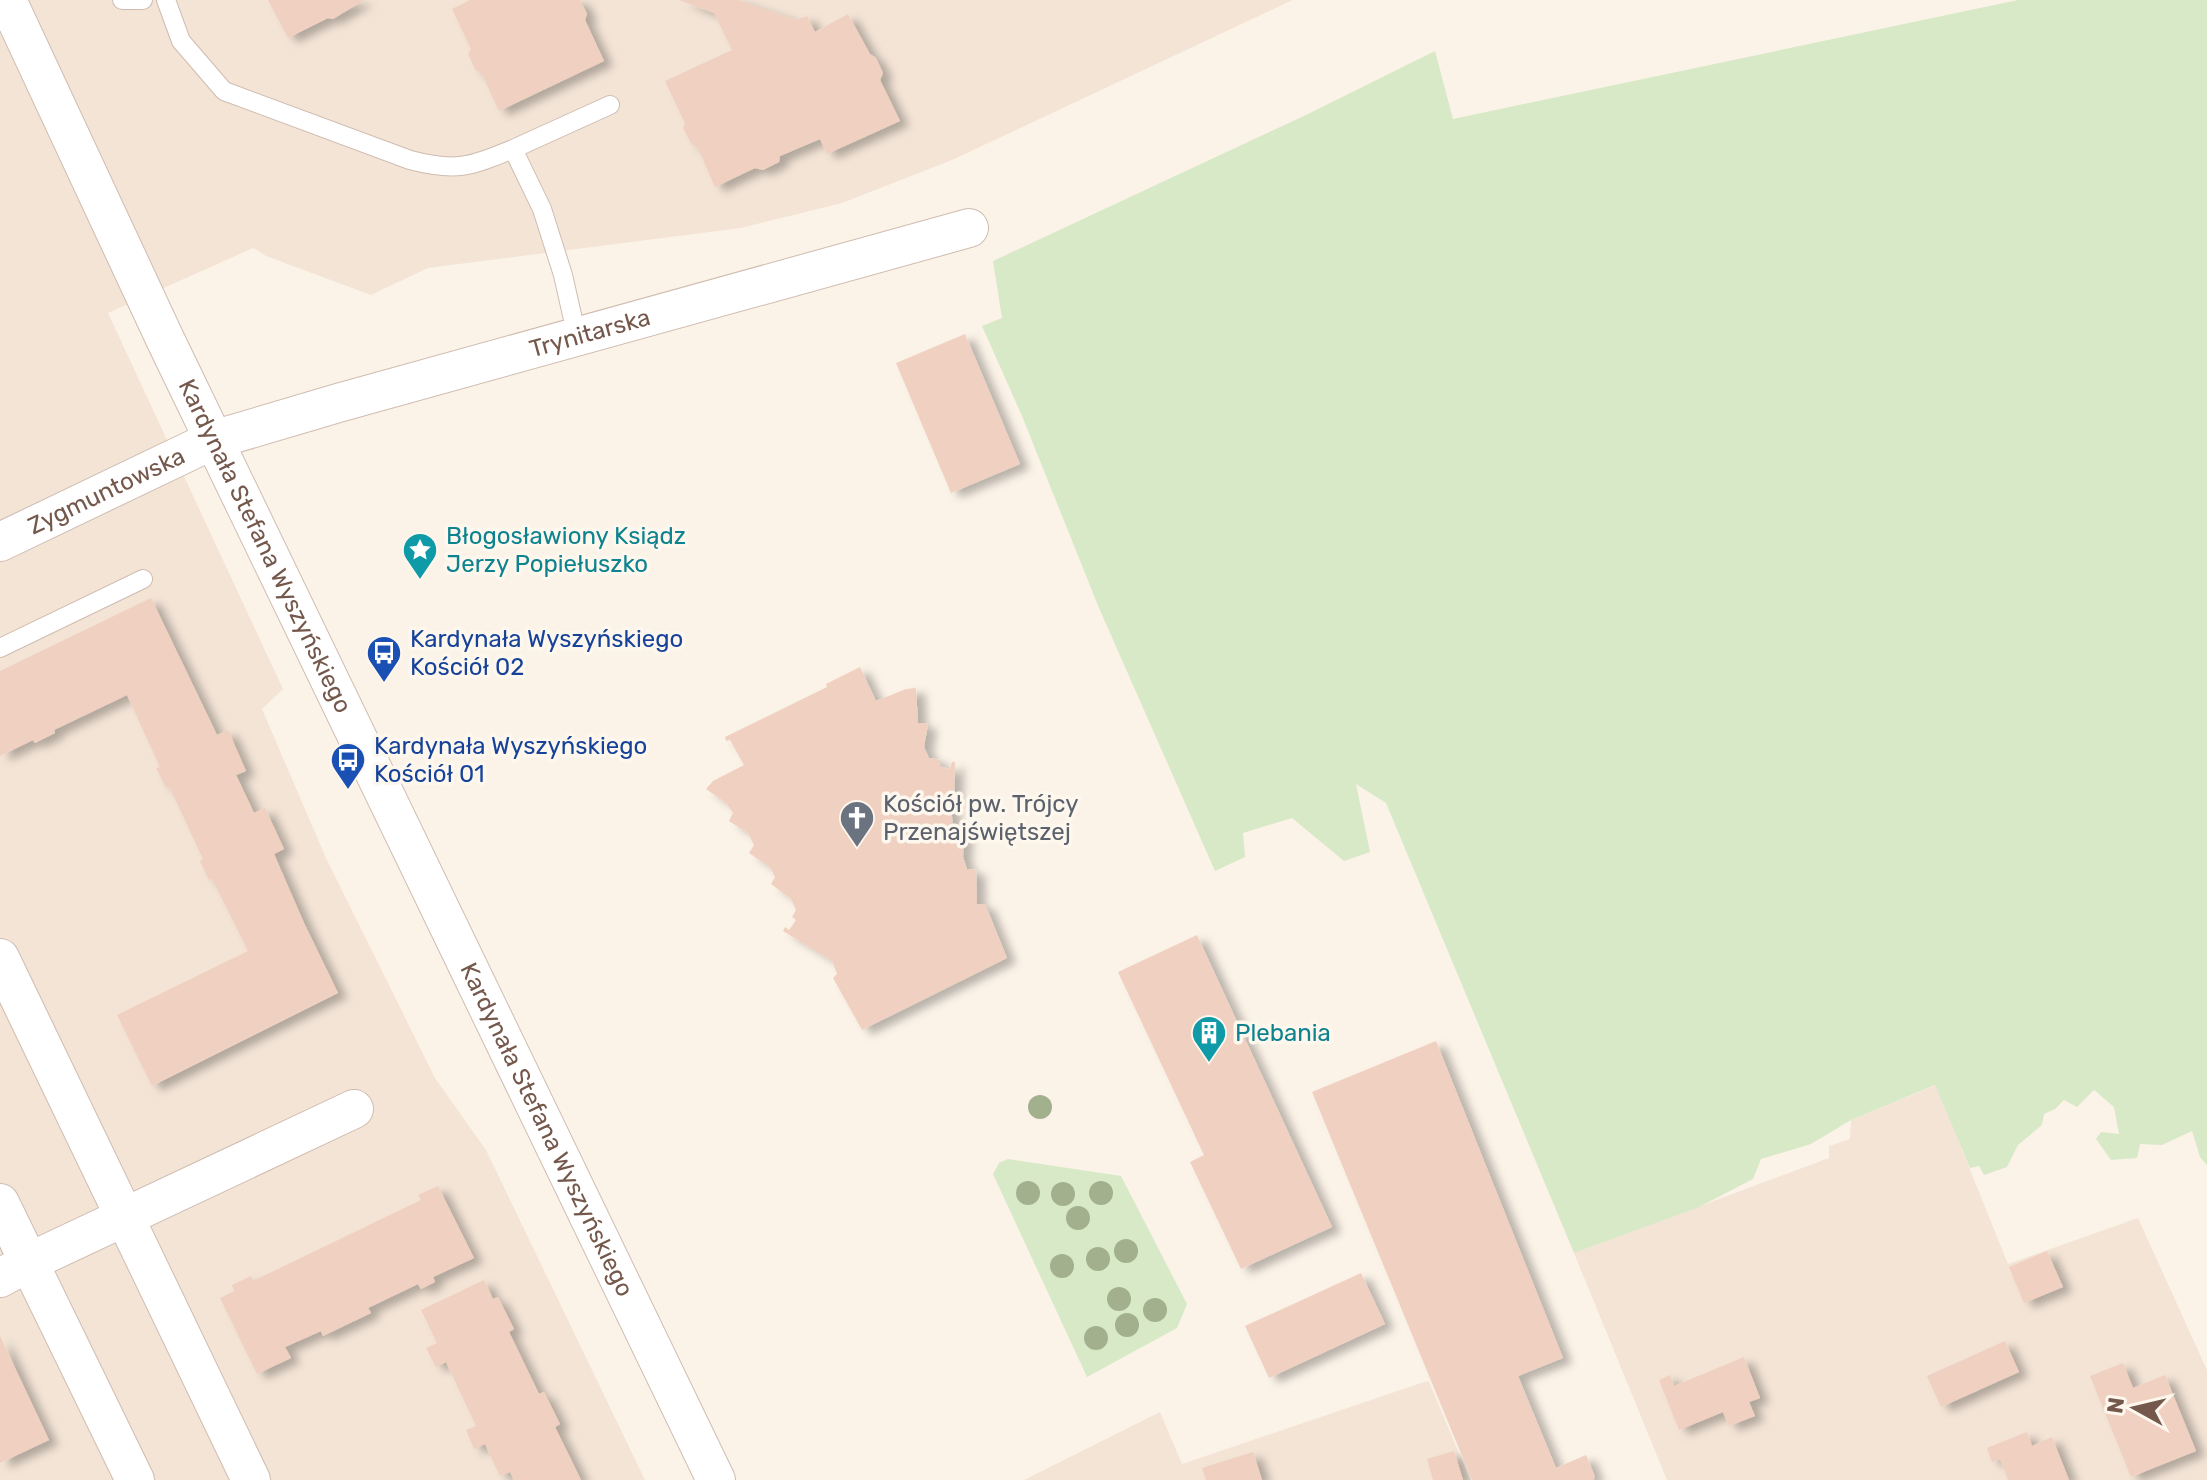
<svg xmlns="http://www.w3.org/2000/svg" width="2207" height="1480" font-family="Rubik,sans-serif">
  <defs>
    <filter id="shadow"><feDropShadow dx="9" dy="5" stdDeviation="4" flood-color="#0004"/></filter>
  </defs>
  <rect width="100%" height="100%" fill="#fcf3e8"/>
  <path fill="#f3e4d6" d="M0,0h1293l-341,160 -110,43 -101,25 -313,40 -57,27 -105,-39 -13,-8 -145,65 175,376 -21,20 64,149 109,220 51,72 159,330h-645z
    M1936,1085l72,179 130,-46 69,152v110h-540l-93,-227 255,-95v-12l21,-7 1,-19z
    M1427,1381l2,1 41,98h-446l136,-68 22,52z"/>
  <path fill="#d7e9c6" d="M2018,0h189v1165l-7,-8 -8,-26 -30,14 -22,-1 -3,14 -26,2 -15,-21 5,-7 18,2 -5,-27 -20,-17 -17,17 -13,-7 -9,9 -11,5 -2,11 -24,20 -11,22 -23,8 -5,-9 -9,2 -35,-83 -84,35 -40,24 -50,15 -8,20 -54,28 -125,46 -188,-450 -30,-19 14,68 -26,9 -52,-43 -49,15 2,24 -30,14 -116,-263 -77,-192 -40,-90 20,-8 -9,-57 315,-147 127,-63 18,68z
    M1008,1159l113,17 66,128 -10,24 -90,49 -94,-203 6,-11z"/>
  <path fill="#f0d0c0" filter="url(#shadow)" d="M268,0h96l-31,19 -5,-1 -40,20z
    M470,0h110l7,14 -2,6 19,41 -105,50 -18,-39 -5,-1 -8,-17 3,-5 -19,-40z
    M679,0h59l58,20 11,-4 8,16 33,-18 22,40 6,4 7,15 -3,7 20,41 -73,33 -7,-15 -40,17 -1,6 -16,8 -8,-2 -40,19 -18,-41 -5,-1 -9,-17 2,-5 -20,-42 67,-31 -18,-37z
    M965,334l55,130 -69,29 -55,-130z
    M151,598l66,137 11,-5 18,41 -10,4 18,38 11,-5 19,41 -10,5 30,69 34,70 -186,93 -35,-71 131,-64 -36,-72 -3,1 -9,-19 3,-2 -34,-73 -3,2 -10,-20 4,-1 -33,-72 -73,35 1,3 -20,10 -2,-3 -33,16v-85z
    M860,667l16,34 30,-12 10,-1 2,35 10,1 -4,23 5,11 11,2 -1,6 11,3 2,-7h3l-1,37 -3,2 2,31 11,1 -1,24 4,12 9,1 1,34h8l22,54 -145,72 -29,-52 4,-4 -5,-13 -49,-30 2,-4 4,3 7,-10 -4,-3 4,-7 -5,-11 -20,-15 4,-7 -5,-10 -21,-14 5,-8 -6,-12 -19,-12 4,-8 -7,-10 -20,-14 7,-8 31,-16 -14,-25 -4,1 -1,-4 102,-50 -1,-3z
    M1197,935l135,292 -91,42 -51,-107 14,-7 -86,-183z
    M1436,1041l127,317 -45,18 38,92 30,-13 9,22 -2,3h-121l-160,-388z
    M438,1186l36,72 -41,19 2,5 -14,7 -3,-5 -50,24 3,5 -48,23 -2,-5 -36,16 6,11 -34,16 -37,-76 14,-7 -2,-6 19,-9 2,5 168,-81 -3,-5z
    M2047,1251l16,36 -39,16 -15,-36z
    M1361,1273l24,51 -116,54 -24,-52z
    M484,1280l9,19 5,-2 16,32 -5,3 30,62 5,-2 16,32 -5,3 26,53h-67l-4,-8 -10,4 -15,-32 -11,5 -8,-19 10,-4 -30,-64 -10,5 -10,-19 11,-5 -16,-33z
    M0,1336l49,104 -49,23z
    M2005,1341l14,31 -78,35 -14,-31z
    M1744,1357l16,41 -11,4 6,14 -26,10 -6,-14 -44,18 -20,-50 11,-5 4,11z
    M2123,1363l10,25 32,-13 31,76 -65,26 -41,-101z
    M2027,1432l5,14 20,-9 17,43h-61l-8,-21 -8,3 -5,-14z
    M1454,1451l9,29h-30l-6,-21z
    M1253,1452l9,28h-56l-4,-12z"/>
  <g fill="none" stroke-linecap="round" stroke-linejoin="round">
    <defs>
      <path id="lane" d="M122,0h21
        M166,0l15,41 43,50 186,69c46,12 59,7 103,-11l29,60 21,66 14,62
        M513,149l97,-44
        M0,648l143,-69"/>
      <g id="street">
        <path id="s1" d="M7,0l158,339 551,1141"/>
        <path id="s2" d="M0,542l213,-102 125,-37 631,-175"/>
        <path d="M0,958l251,522"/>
        <path d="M0,1203l135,277"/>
        <path d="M0,1278l29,-16 325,-153"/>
      </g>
    </defs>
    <use href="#lane" stroke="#cfbcb0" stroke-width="20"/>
    <use href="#street" stroke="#cfbcb0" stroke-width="40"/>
    <use href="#lane" stroke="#fff" stroke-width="18"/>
    <use href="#street" stroke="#fff" stroke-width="38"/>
  </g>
  <g fill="#a2b08e">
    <circle cx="1040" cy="1107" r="12"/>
    <circle cx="1028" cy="1193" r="12"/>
    <circle cx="1101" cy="1193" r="12"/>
    <circle cx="1063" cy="1194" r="12"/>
    <circle cx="1078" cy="1218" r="12"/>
    <circle cx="1126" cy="1251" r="12"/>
    <circle cx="1098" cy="1259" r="12"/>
    <circle cx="1062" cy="1266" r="12"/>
    <circle cx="1119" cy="1299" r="12"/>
    <circle cx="1155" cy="1310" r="12"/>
    <circle cx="1127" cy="1325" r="12"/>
    <circle cx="1096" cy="1338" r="12"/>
  </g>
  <defs>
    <symbol id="sight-pin" viewBox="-11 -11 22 30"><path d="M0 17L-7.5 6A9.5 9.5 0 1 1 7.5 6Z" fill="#0f9aa8" stroke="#fef7ee"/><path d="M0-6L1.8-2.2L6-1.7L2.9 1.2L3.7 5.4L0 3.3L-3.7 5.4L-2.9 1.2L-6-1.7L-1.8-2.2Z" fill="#fff"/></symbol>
    <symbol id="bus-pin" viewBox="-11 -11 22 30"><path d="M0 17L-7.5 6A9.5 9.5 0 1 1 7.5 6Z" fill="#1a4fb4" stroke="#fef7ee"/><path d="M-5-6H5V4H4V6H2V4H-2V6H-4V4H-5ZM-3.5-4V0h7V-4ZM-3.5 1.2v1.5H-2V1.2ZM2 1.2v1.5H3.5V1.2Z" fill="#fff"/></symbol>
    <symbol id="church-pin" viewBox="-11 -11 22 30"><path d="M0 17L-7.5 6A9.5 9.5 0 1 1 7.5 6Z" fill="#6b7280" stroke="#fef7ee"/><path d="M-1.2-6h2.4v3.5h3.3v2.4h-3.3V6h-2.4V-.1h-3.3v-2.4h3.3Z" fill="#fff"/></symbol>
    <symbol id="building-pin" viewBox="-11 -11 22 30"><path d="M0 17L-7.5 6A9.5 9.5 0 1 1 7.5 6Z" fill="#0f9aa8" stroke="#fef7ee"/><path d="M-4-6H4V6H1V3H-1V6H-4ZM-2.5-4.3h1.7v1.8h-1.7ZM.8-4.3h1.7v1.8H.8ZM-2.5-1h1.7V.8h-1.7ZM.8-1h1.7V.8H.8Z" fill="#fff"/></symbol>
  </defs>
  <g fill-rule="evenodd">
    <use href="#sight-pin" x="400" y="530" width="40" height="54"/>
    <use href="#bus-pin" x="364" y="633" width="40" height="54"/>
    <use href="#bus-pin" x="328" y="740" width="40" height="54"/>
    <use href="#church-pin" x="837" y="798" width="40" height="54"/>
    <use href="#building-pin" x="1189" y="1013" width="40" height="54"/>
  </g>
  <g text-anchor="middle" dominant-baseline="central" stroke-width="7" stroke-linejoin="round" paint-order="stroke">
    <g font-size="24" fill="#75584c" stroke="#fef7ee">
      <text stroke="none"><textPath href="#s2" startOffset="628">Trynitarska</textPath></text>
      <text stroke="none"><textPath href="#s2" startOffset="118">Zygmuntowska</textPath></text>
      <text stroke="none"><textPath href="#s1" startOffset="604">Kardynała Stefana Wyszyńskiego</textPath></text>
      <text stroke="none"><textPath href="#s1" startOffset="1252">Kardynała Stefana Wyszyńskiego</textPath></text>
    </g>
    <g font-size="24" fill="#0d838f" stroke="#fef7ee" text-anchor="start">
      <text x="446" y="536">Błogosławiony Ksiądz<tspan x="446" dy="28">Jerzy Popiełuszko</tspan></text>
      <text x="1235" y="1033">Plebania</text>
    </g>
    <g font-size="24" fill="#164399" stroke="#fef7ee" text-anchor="start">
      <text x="410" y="639">Kardynała Wyszyńskiego<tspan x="410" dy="28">Kościół 02</tspan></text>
      <text x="374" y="746">Kardynała Wyszyńskiego<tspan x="374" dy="28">Kościół 01</tspan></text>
    </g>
    <g font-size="24" fill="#5b616d" stroke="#fef7ee" text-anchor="start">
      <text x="883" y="804">Kościół pw. Trójcy<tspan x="883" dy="28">Przenajświętszej</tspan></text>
    </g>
  </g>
  <g transform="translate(2135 1408) rotate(278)" stroke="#fef7ee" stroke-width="6" paint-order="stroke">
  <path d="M0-6L14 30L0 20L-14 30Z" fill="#75584c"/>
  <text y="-12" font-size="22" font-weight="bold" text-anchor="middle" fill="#75584c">N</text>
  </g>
</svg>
